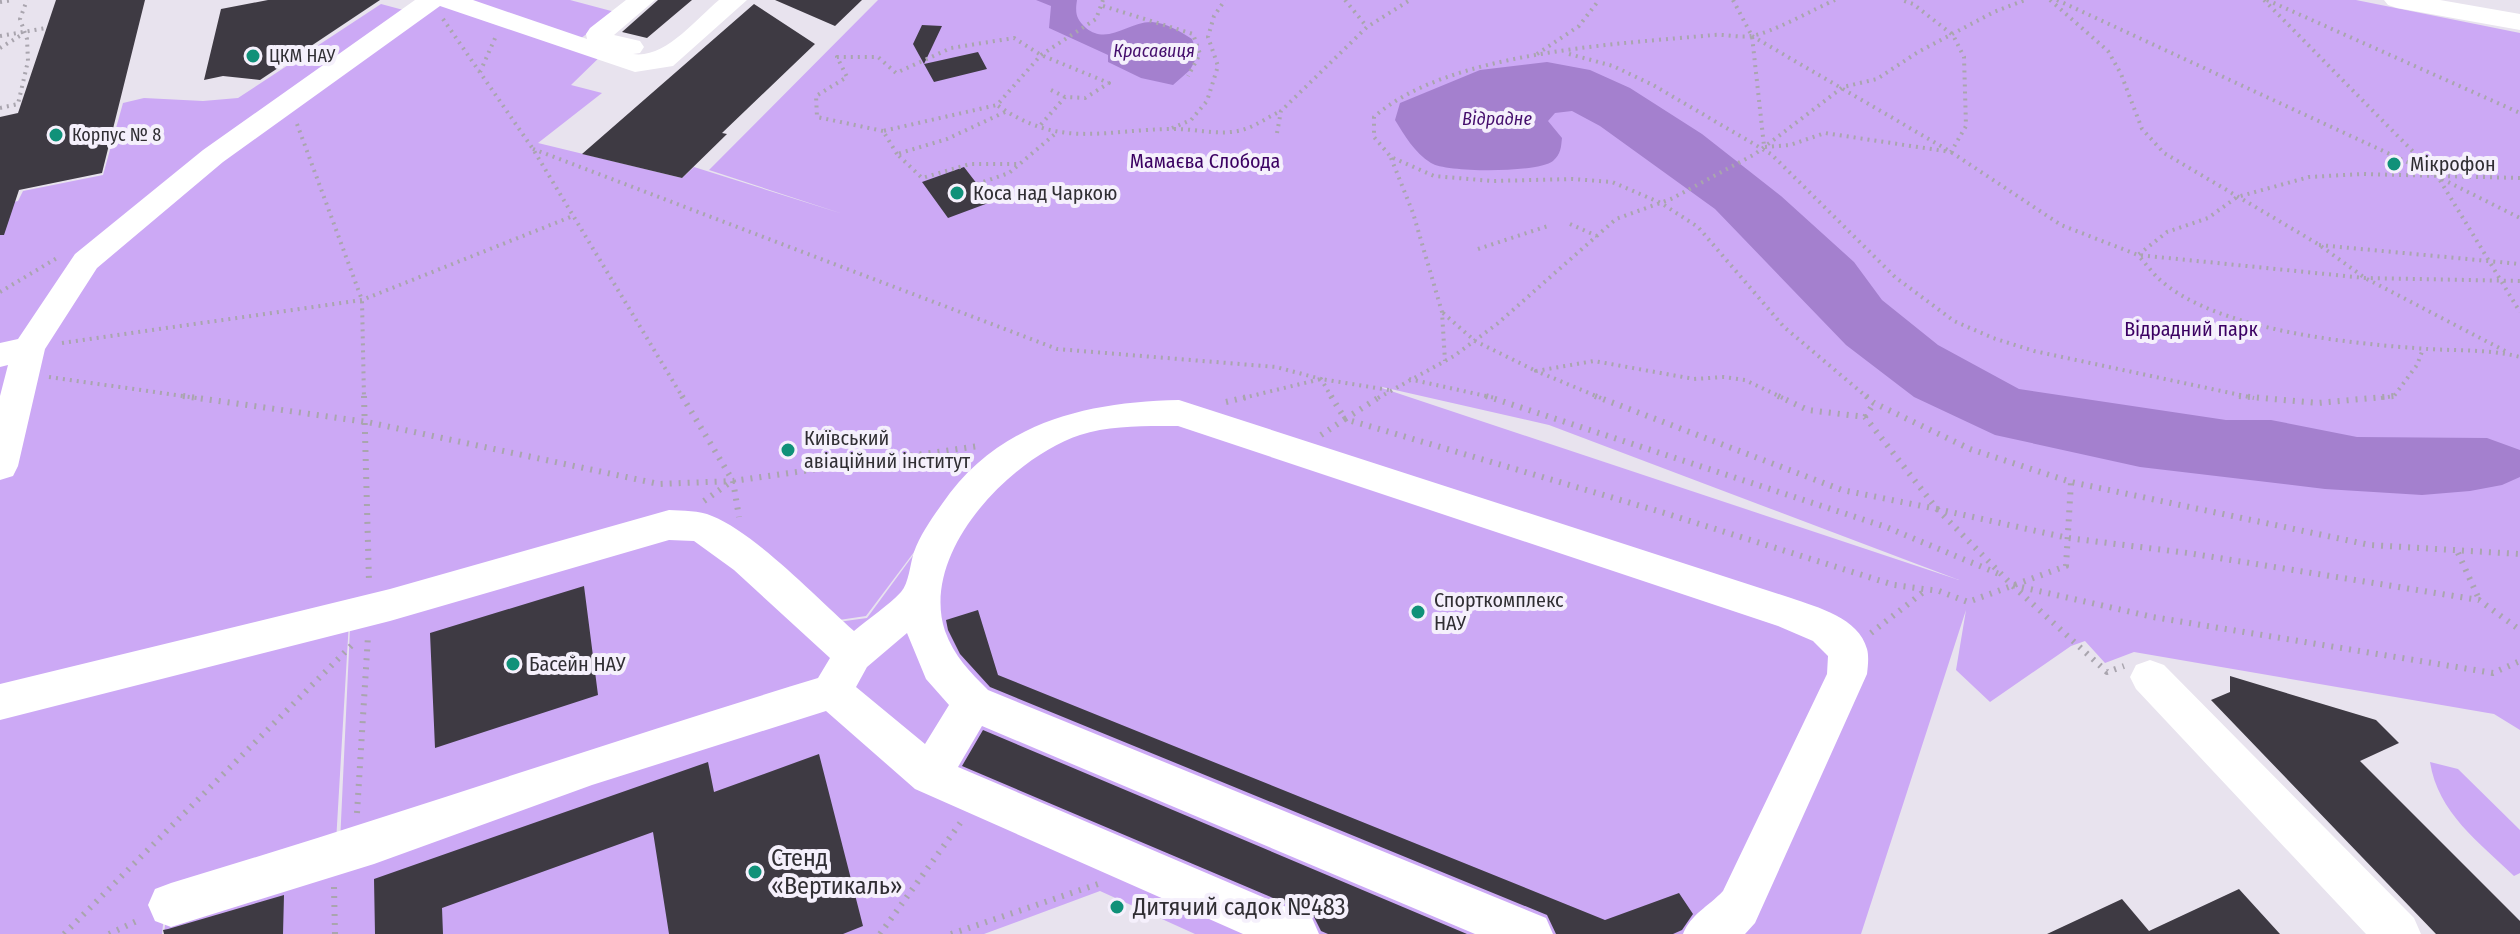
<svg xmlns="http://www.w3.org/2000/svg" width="2520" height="934" font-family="'Fira Sans Condensed',sans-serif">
  <rect width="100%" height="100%" fill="#e8e3ee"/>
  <path fill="#cca9f5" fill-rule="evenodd" d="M444,0h126l45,12 -35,27 27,11 -36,35 31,8 -64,50 144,35 12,-11 149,47 -134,-44 169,-170h1478l164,33v697l-26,-16 -360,-62 -29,11 -20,-22 -14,5 -81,56 -34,-32 10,-60 -105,324h-666l-95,-43 -116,43h-820l4,-35 172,-56 11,-236 320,-93 37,4 130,104 29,-4 114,-155 -115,153 -27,4 -129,-104 -40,-4 -320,92 -14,238 -170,55 -4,37h-162v-729l18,-4 5,-10 80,-16 20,-72 21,-5 59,3 35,-3 143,-94 41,11zM1382,387l167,38 410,155 -577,-192z
    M2430,762l28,7 62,61v43l-6,3c-35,-34 -76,-63 -84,-114z"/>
  <path fill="#a480ce" d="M1036,0h41c-2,13 -1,19 9,28 22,18 43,-7 66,-6 15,1 27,9 40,17l6,16 -8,15 -17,15 -32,-7 -33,-16v-7l-59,-27 2,-22z
    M1547,62l43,8 40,18 72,46 79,62 73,66 28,38 56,45 81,44 207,31h45l86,17 130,1 33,12v27l-18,8 -32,6 -48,4 -97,-6 -185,-22 -145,-32 -81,-38 -68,-52 -131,-136 -115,-83 -28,-15 -17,2 -7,8 14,17c-1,9 -1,16 -9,23 -15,12 -106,12 -122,2 -17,-11 -26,-27 -36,-43l5,-17 80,-33z"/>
  <path fill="#3e3a43" d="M56,0h89l-43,173 -83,17 -15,45h-4v-118l18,-4z
    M268,0h112l-120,80 -37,-4 -19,4 17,-71z
    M658,0h34l-45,38 -25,-6z
    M775,0h87l-27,26z
    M754,4l61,40 -93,89 5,1 -45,44 -100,-24z
    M922,25l20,1 -18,38 -11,-20z
    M978,52l9,17 -53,13 -10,-18z
    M964,167l27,35 -43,16 -26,-36z
    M584,586l14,109 -163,53 -5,-115z
    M978,610l20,65 607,245 74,-27 14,21 -11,16 -9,4h-117l-9,-19 -557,-228 -30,-33 -12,-24 -2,-10z
    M2230,676l146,44 23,23 -39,18 160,160v13h-84l-225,-234 19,-8z
    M983,730l484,204h-139l-7,-3 -8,-16 -351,-149z
    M819,754l44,172 -20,8h-174l-16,-102 -211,76 1,26h-68l-1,-55 334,-117 6,30z
    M2239,889l41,45h-233l75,-35 27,32z
    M284,895l-1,39h-119l-1,-4 5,-1z"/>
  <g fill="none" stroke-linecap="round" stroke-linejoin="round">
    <path stroke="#a9a5ae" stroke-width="4" stroke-dasharray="2 5" stroke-linecap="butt" d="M1103,0l-7,19 -55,36 -44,50c64,45 107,24 178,24 22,0 45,7 67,1 14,-4 26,-13 39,-19
      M1345,0l22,27
      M1733,0l19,36 12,110
      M1835,0c-21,9 -63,33 -84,36 -12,2 -25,-2 -37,-1 -97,9 -267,17 -340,82v20l17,20 43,19 58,5 81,-2 39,3 49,21 37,24 86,100 84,71
      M2050,0l58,51 13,23 21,55 22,24 154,91 47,34 142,74
      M2057,0l376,174
      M2264,0l174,177 82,135
      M2267,0l253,113
      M0,2l13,-2
      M1103,6l90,28 7,20 -12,22
      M443,19l90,130 150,249
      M0,36l46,-8
      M1752,36l199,116 110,73 77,30 227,23 155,3
      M0,48l23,-14
      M1537,54l42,-28 20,-26
      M1569,54l44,12 40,19 118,69 124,123 59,44 39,17 41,13 220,47
      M480,72l16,-36
      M1051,90l14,7
      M0,108l18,-4 10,-43 -1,-22 -7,-20 7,-19
      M1005,112l-58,27 -50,15 25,24 48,-14h50
      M297,124l65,176 2,98
      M1172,128l19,-8 16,-19 11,-35 -10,-29 6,-21 11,-16
      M883,131l-66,-14 -1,-21 31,-19 -10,-20h41l18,16 55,-25 63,-10 27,17 68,28 -24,15 -20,-1 -27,31
      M1277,133l4,-22 86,-84 43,-27
      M1765,147l25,-2 35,-12 126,19 15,-26 -2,-69 -11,-22 -40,-31 -11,-4
      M533,149l524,200 219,18 45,12 11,19
      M897,154l-14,-23 114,-26
      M1391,158l22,55 29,99 3,49
      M2520,178l-158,-4 -53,3 -72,20 -29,21 -41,14 -29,23c7,8 13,16 20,23 56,53 196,66 270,71 31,2 62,0 92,8
      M2442,179l78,39
      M977,184l32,-11 46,-39
      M1570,224l27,12
      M2319,245l201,19
      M1478,249l70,-23
      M0,292l57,-34
      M1443,313l32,28 61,30
      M62,343l300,-43 211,-84
      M49,377l148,21
      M1409,379l86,19
      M1243,398l78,-19 68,11
      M1378,398l76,-42 43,-32 119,-105 55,-20 84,-45 88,-67 34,-8 41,-27 76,-40 31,-12
      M1601,398l-65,-27 58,-10 100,18 30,-2 21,3 38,18
      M2381,398l13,-2 23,-31 6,-16"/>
    <path stroke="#a9a5ae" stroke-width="6" stroke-dasharray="2 7" stroke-linecap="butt" d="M183,396l184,26 292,62 74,-3 246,-35
      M364,396l5,186
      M682,396l51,85 6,36
      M1331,396l14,23 36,-23
      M1486,396l400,131 113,47
      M1595,396l247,94 95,19
      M1778,396l30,14 57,7 72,92
      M1866,396l8,7 96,46 101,33 299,63 150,9
      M2239,396l79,7 76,-7
      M1226,402l25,-6
      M1865,417l9,-14
      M1321,435l24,-16 313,92 236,74 45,6 29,11 98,-36 5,-84
      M704,501l28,-20
      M1937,509l131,29 120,15 291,47 41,30
      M1937,509l75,76 141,32 340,56 27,-12
      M2458,553l21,46
      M2013,586l94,86 17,-6
      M1871,633l55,-43
      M357,813l11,-177
      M334,887l1,47
      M64,934l290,-291
      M109,934l32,-15
      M880,934l81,-112
      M951,934l147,-50"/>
    <path fill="#fff" fill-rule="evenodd" d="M415,0h58l114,39 -1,-5 4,-6 36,-28h29l-41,35 26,6 4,6 -4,6 -7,1c32,5 63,-35 86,-54h28l-74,66 -38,6 -195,-66 -217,156 -126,106 -52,81 -27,117 -5,10 -13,4v-84l8,-31 -8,2v-24l18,-4 57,-85 128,-104z
      M2384,0h56l80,14v16l-123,-22 -9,-3z
      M1179,400l612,198c26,9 68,20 76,51 2,7 1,17 0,25l-112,249 -10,11h-62c8,-20 25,-27 40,-43l104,-217 1,-18 -15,-15 -35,-15 -600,-200c-32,0 -67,-1 -98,9 -69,23 -161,117 -135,196 9,25 25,41 43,59l558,228 7,16h-78l-493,-208 -24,41 354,151 7,16h-76l-328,-145 -89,-78 -234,74 -218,79 -203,63 -16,-6 -7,-16 7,-16 16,-6c217,-65 431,-139 647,-205l12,-20 -96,-88 -40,-29 -25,-1 -279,81 -390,99v-36l390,-95 279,-79c14,1 30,0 43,6 43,17 106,83 142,115 15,-13 34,-25 47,-39 8,-9 9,-28 13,-40 6,-17 18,-34 28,-48 56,-82 144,-102 237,-104zM907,633l19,46 23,26 -24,39 -69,-57 11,-20z
      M2150,660l14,5 250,253 7,16h-55l-230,-245 -6,-12 6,-12z"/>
  </g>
  <g fill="#109179" stroke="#f5f0fc" stroke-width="3">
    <circle cx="253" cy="56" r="8"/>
    <circle cx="56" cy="135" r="8"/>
    <circle cx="2394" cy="164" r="8"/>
    <circle cx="957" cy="193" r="8"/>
    <circle cx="788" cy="450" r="8"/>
    <circle cx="1418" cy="612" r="8"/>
    <circle cx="513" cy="664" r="8"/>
    <circle cx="755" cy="872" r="8"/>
    <circle cx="1117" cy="907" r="8"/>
  </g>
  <g text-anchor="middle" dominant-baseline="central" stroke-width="8" stroke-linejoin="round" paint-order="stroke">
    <g font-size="18" font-style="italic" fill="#440d6c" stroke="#f5f0fc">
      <text x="1154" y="51">Красавиця</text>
      <text x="1497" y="119">Відрадне</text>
    </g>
    <g font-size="18" fill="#302e33" stroke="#f5f0fc" text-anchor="start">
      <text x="269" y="56">ЦКМ НАУ</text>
      <text x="72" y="135">Корпус № 8</text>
    </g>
    <g font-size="20" fill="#3b0062" stroke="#f5f0fc">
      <text x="1205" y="161">Мамаєва Слобода</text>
      <text x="2191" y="329">Відрадний парк</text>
    </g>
    <g font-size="20" fill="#302e33" stroke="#f5f0fc" text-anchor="start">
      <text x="2410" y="164">Мікрофон</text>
      <text x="973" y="193">Коса над Чаркою</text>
      <text x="804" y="438">Київський<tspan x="804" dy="23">авіаційний інститут</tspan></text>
      <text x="1434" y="600">Спорткомплекс<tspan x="1434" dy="23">НАУ</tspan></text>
      <text x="529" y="664">Басейн НАУ</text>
    </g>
    <g font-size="24" fill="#302e33" stroke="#f5f0fc" text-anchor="start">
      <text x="771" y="858">Стенд<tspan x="771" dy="28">«Вертикаль»</tspan></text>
      <text x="1133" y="907">Дитячий садок №483</text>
    </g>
  </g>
</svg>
